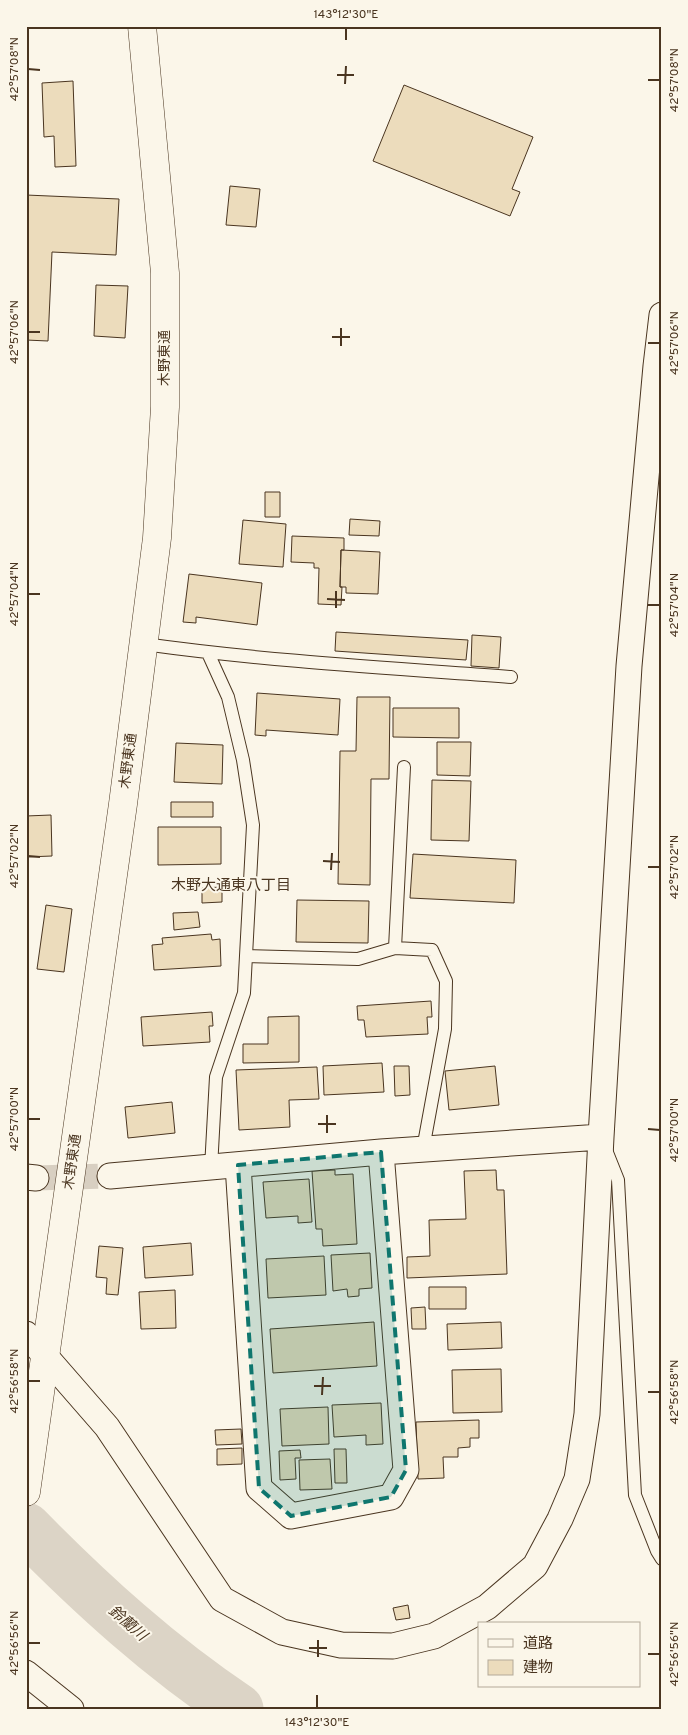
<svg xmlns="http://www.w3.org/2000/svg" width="688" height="1735" font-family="Overpass,'Noto Sans JP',sans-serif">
  <rect width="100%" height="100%" fill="#fbf6e9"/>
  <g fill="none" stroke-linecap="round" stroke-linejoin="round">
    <path stroke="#dcd4c6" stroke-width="51" d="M26,1528c66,67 134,129 212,181"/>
  </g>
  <path fill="#ecdcbc" stroke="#4a3520" d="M73,81l3,85 -21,1 -1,-31 -10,1 -2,-54z
    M404,85l129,52 -21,52 8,3 -10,24 -137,-55z
    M230,186l30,3 -4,38 -30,-2z
    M26,195l93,4 -3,56 -64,-3 -4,89 -22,-1z
    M96,285l32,1 -3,52 -31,-2z
    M265,492h15v25h-15z
    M350,519l30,2 -1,15 -30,-1z
    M243,520l43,4 -3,43 -44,-3z
    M292,536l52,2v12h-3l-1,37h2l-1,18 -23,-1 1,-36h-5v-5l-23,-1z
    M341,550l39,2 -2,42 -32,-1v-6h-6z
    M189,574l73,9 -5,42 -61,-8v6l-13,-1z
    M336,632l132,8 -2,20 -131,-9z
    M472,635l29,2 -2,31 -28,-2z
    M257,693l83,6 -2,36 -72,-5v6l-11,-1z
    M357,697h33l-1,82h-18l-1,106 -32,-1 2,-133h16z
    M393,708h66v30l-66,-1z
    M437,742h34l-1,34 -33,-1z
    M176,743l47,2 -1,39 -48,-2z
    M432,780l39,1 -2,60 -38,-1z
    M171,802h42v15h-42z
    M51,815l1,41 -26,1v-41z
    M158,827h63v37l-63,1z
    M413,854l103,6 -2,43 -104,-5z
    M222,887v15l-20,1v-15z
    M297,900l72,1 -1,42 -72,-1z
    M46,905l26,4 -8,63 -27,-3z
    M198,912l2,15 -26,3 -1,-17z
    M211,934l1,6 8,-1 1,27 -67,4 -2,-25 11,-1 -1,-6z
    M431,1001l1,16h-5l1,17 -62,3 -2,-17h-6l-1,-14z
    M212,1012l1,14h-4l1,16 -67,4 -2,-29z
    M299,1016v46l-56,1v-19h25v-27z
    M382,1063l2,29 -60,3 -1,-29z
    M394,1066h15l1,29 -15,1z
    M495,1066l4,39 -50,5 -4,-39z
    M317,1067l2,32 -30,1 1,27 -51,3 -3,-60z
    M172,1102l3,31 -47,5 -3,-31z
    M335,1170v5l18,-1 4,70 -34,2 -1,-17h-6l-4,-58z
    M496,1170l1,20h7l3,84 -100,4v-21l23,-1 -1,-36 37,-1 -2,-48z
    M309,1179l3,43 -14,1v-7l-32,2 -3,-36z
    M191,1243l2,32 -48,3 -2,-31z
    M99,1246l24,2 -5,47 -12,-1 1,-16 -11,-1z
    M370,1253l2,35 -13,1v7l-11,1 -1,-8 -14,2 -2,-36z
    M324,1256l2,39 -58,3 -2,-39z
    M429,1287h37v22h-37z
    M175,1290l1,38 -35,1 -2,-37z
    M425,1307l1,22h-14l-1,-21z
    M374,1322l3,44 -104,7 -3,-44z
    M501,1322l1,26 -54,2 -1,-26z
    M501,1369l1,43 -49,1 -1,-43z
    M381,1403l2,41 -17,1v-10l-32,2 -2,-32z
    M328,1407l1,37 -47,2 -2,-37z
    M479,1420v18h-9v9l-12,1v9h-15l1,21 -26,1 -2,-57z
    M241,1429l1,15 -26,1 -1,-15z
    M242,1448v16l-25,1v-16z
    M334,1449h12l1,34h-12z
    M300,1450l1,8h-6l1,21 -16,1 -1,-29z
    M330,1459l2,30 -32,1 -1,-30z
    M408,1605l2,13 -14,2 -3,-12z"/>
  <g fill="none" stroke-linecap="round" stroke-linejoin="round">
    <path stroke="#d8cfc1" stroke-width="25" stroke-dasharray="25 12" stroke-linecap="butt" d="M36,1178l74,-2"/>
    <defs>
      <path id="lane" d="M144,644c122,17 245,24 367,33
        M208,653l20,44 15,63 10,65 -9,168 -28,84 -5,91
        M395,948l9,-181
        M246,956l112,3 37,-11 37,2 14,31 -1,48 -22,120
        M606,1150l12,30 17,315 22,56 5,8"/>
      <path id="street" d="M238,1165l21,323 32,28 100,-19 15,-27 -25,-318
        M110,1176l271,-24 220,-15
        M26,1177l10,1
        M26,1334l81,93 115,172 60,33 59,13 52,1 41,-10 53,-29 48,-41 25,-47 17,-40 10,-65 14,-277 28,-471 27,-300 6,-51
        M26,1673l45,36"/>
      <path id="secondary" d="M26,1492l97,-688 34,-266 8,-131v-134l-23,-247"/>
    </defs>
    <use href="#lane" stroke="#4a3520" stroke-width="14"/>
    <use href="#street" stroke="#4a3520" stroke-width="27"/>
    <use href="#secondary" stroke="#4a3520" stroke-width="29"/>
    <use href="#lane" stroke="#fbf6e9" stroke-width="12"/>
    <use href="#street" stroke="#fbf6e9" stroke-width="25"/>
    <use href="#secondary" stroke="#fbf6e9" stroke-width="28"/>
  </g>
  <path fill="#0f766e" fill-opacity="0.2" stroke="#0f766e" stroke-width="4" stroke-dasharray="10 6" stroke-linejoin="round" d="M381,1152l25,318 -15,27 -100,19 -32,-28 -21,-323z"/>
  <path fill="none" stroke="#4a3520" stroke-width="2" d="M346,40v-12M28,69l12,1M337,75h17M648,80h12M345,84l1,-18M28,332h12M332,337h18M648,343h12M341,346v-18M28,594h12M327,599l18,1M648,605h12M336,608v-17M28,856l12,1M323,861l17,1M648,867h12M331,870l1,-17M28,1119h12M318,1124h18M648,1129l12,1M327,1133v-18M28,1381h12M314,1386h17M648,1392h12M322,1395l1,-18M28,1643h12M309,1648h18M648,1654h12M318,1657v-17M317,1708v-13"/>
  <g text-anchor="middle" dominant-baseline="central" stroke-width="4" stroke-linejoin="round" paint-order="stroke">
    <g font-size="14" fill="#4a3520" stroke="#fbf6e9">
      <text transform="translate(165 358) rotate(-90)">木野東通</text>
      <text transform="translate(129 761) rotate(-83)">木野東通</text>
      <text transform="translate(73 1162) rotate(-82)">木野東通</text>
    </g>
    <g font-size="15" fill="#4a3520" stroke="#fbf6e9">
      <text x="231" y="886">木野大通東八丁目</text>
    </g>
    <g font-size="15" font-style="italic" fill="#4a3520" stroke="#fbf6e9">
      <text transform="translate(127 1624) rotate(41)">鈴蘭川</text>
    </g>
  </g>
  <rect width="688" height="1735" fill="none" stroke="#fbf6e9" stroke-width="55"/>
  <rect x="478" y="1622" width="162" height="65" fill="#fbf6e9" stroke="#b4a999"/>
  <rect x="488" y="1639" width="25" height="8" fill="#fbf6e9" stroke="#b4a999"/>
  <text x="523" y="1648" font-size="15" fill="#4a3520">道路</text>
  <rect x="488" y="1660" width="25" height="15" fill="#ecdcbc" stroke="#b4a999"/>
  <text x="523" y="1672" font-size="15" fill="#4a3520">建物</text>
  <rect x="28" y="28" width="632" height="1680" fill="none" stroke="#4a3520" stroke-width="2"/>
  <g font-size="12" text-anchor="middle" fill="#4a3520">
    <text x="346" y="18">143°12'30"E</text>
    <text transform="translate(14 69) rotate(-90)" y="4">42°57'08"N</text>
    <text transform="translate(674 80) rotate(-90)" y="4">42°57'08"N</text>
    <text transform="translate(14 332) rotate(-90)" y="4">42°57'06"N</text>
    <text transform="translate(674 343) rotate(-90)" y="4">42°57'06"N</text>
    <text transform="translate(14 594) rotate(-90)" y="4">42°57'04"N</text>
    <text transform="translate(674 605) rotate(-90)" y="4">42°57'04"N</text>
    <text transform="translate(14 856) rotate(-90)" y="4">42°57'02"N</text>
    <text transform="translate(674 867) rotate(-90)" y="4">42°57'02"N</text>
    <text transform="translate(14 1119) rotate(-90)" y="4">42°57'00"N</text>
    <text transform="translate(674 1130) rotate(-90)" y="4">42°57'00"N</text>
    <text transform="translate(14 1381) rotate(-90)" y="4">42°56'58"N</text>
    <text transform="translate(674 1392) rotate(-90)" y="4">42°56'58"N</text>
    <text transform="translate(14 1643) rotate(-90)" y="4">42°56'56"N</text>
    <text transform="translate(674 1654) rotate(-90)" y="4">42°56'56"N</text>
    <text x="317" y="1726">143°12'30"E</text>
  </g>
</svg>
